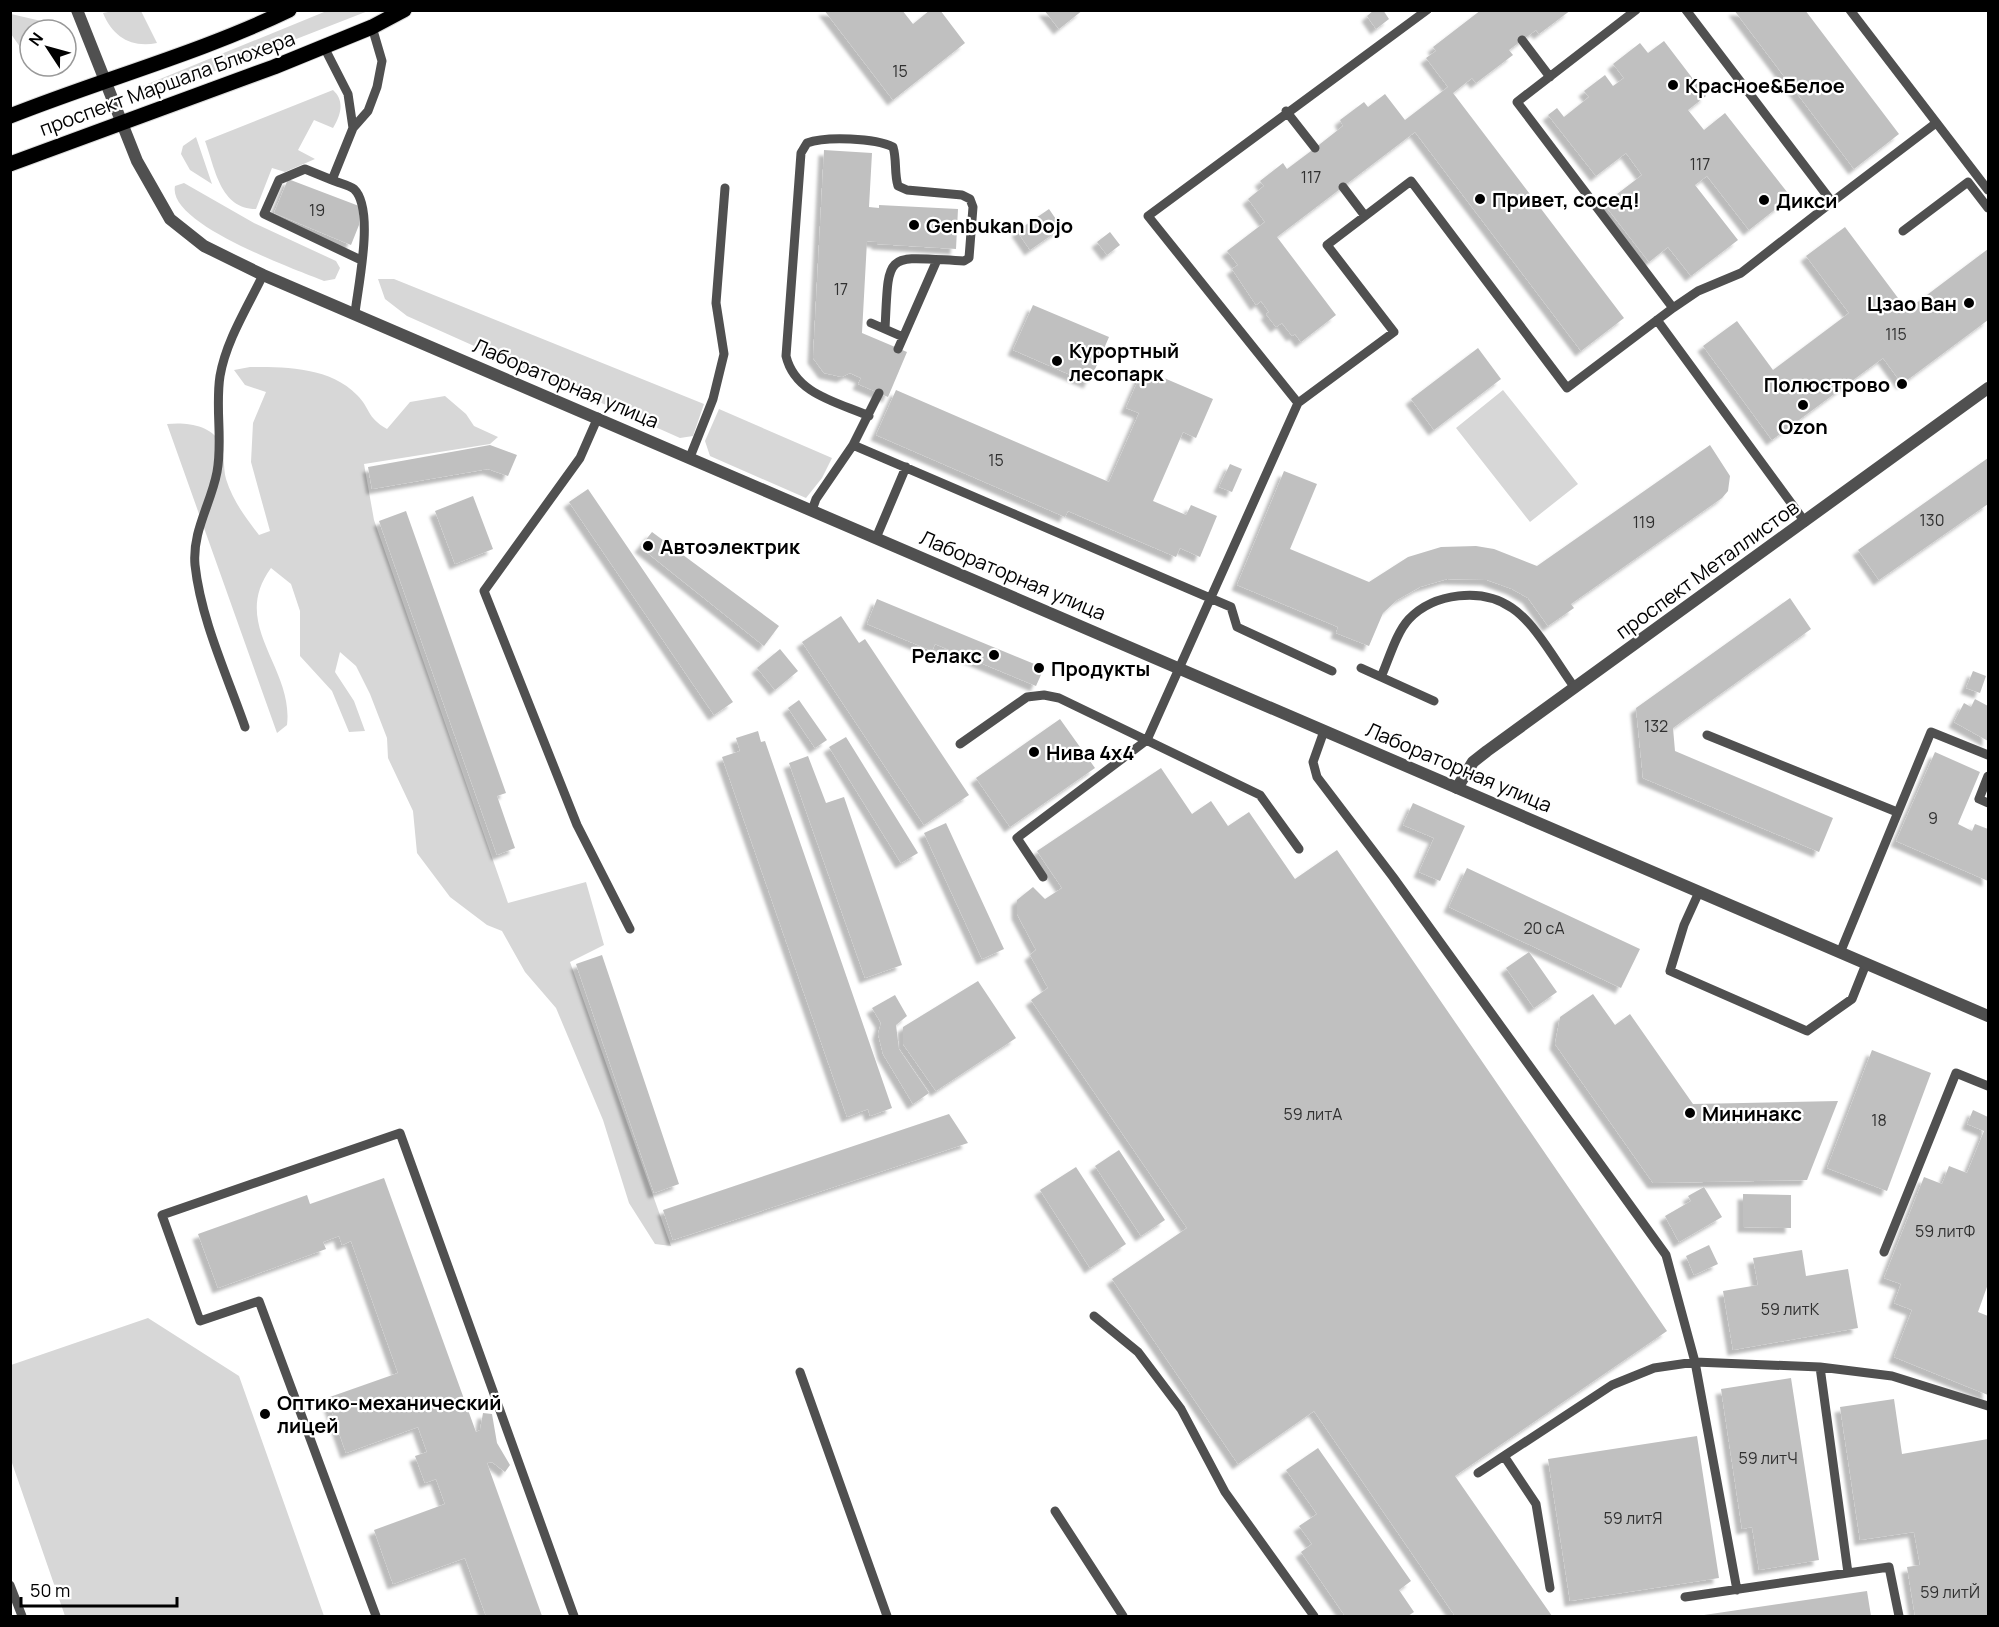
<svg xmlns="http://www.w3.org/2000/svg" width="1999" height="1627" font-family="Manrope,sans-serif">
  <defs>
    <filter id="shadow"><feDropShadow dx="-5.5" dy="5.5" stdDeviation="1.5" flood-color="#0004"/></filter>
  </defs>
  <rect width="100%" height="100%" fill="#fff"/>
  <path fill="#d7d7d7" d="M118,10l23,1 16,32c-26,5 -44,-6 -54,-30z
    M329,10l39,1 -225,88 -5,-1 -2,-6 2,-4z
    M11,14l39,9 3,3 -2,4h-21v21l-5,3 -14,-20z
    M333,90c12,11 8,25 0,38l-19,-8 -16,30 17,9 -30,13 -13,-4 -16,41c-36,0 -41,-41 -51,-68z
    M196,137l16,47 -22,-14 -9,-16 2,-8z
    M184,183l70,40 82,38 4,7 -5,11 -11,2c-29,-12 -157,-57 -149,-95z
    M378,279h16l310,125 -11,32 -13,2 -273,-122 -22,-17z
    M250,367c36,0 80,0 107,28 14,14 9,22 30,34l23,-27 35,-6 21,18 8,12 24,11 -8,7 -126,20 10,56 134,383 78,-21 18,63 -34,17 101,284 -16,-2 -26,-41 -26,-83 -47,-112 -31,-36 -23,-41 -15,-6 -37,-28 -33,-44 -4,-42 -25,-53 -1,-20 -17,-44 -14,-28 -16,-14 -5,20 19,29 11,30 -16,1 -17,-41 -32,-35v-45l-9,-27 -20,-16c-42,57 23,99 16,157l-10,8 -110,-309c17,-2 44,0 53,19 5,10 3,25 6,36 7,22 19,38 33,56l11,-4 -19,-69 2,-39 13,-31 -21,-7 -11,-15z
    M1503,390l75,94 -48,38 -74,-94z
    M719,409l113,49 -10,20 -16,20 -96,-42 -5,-15z
    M148,1318l91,58 85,240h-259l-54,-156v-95z"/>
  <path fill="#c0c0c0" filter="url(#shadow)" d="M824,10h78l11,14 17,-14h10l25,33 -72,57z
    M1044,10h39l-24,19z
    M1374,10h9l6,9 -13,10 -9,-13z
    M1481,10h90l-32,24 -3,-4 -27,20 4,5 -37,28 -4,-5 -19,15 171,225 -43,33 -166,-219 -138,105 59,78 -35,27 -6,-8 -3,2 -10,-13 -6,4 -10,-13 3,-2 -8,-11 -5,4 -24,-36 6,-4 -11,-14 38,-29 -17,-23 16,-13 -4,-5 23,-18 4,6 28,-21 28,-22 -3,-6 24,-18 4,5 17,-13 20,26 43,-33 -22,-29 10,-7 -3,-4z
    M1734,10h71l94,124 -45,35z
    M1664,41l42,55 -18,14 16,20 21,-17 66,84 -42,33 -42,-54 -12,9 43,55 -47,36 -23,-29 -19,15 -45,-58 38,-29 -16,-22 -30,23 -48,-61 9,-7 7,9 25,-20 -5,-6 21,-16 8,11 11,-8 -11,-14 27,-21 8,10z
    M824,150l48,3 -3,54 10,1v-3l79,4 -2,40 -79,-5v-2l-10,-1 -5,92 45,19 -19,45 -30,-13 3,-6 -11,-5 -8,4 -18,-4 -11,-15z
    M288,179l71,27v19l-8,20 -77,-32z
    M1049,209l13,19 -32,22 -13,-19z
    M1845,227l62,83 81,-61v71l-86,64 -19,-26 -111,82 -69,-94 34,-25 36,49 76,-57 -43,-57z
    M1110,232l10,13 -13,10 -10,-13z
    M1033,305l76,32 -20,46 -76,-33z
    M1478,348l23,31 -67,51 -23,-31z
    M1143,369l70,30 -17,39 -13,-6 -30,69 33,14 5,-10 26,11 -17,41 -20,-9 -4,9 -108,-46 -3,6 -189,-82 20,-45 213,92 30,-69 -13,-5z
    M490,445l27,10 -9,21 -20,-7 -116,20 -4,-22z
    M1710,445l20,31 -2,15 -6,7 -151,106 3,4 -26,18 -20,-28 -16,-9 -25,-9 -40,-1 -27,8 -23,13 -14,13 -14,33 -33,-13 2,-6 -101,-42 47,-114 33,13 -27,65 79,33 39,-25 33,-10 35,-1 18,3 43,17z
    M1988,458v46l-109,76 -21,-30z
    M1230,464l12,5 -10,23 -13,-5z
    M588,489l145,213 -19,13 -145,-213z
    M473,496l20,53 -38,15 -20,-53z
    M406,511l100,282 -9,3 18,52 -18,7 -118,-334z
    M652,532l127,94 -15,20 -124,-99z
    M1790,598l21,31 -138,99 2,23 158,67 -14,34 -176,-74 -7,-70z
    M877,599l167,69 -8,18 -101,-42 -3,7 -65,-27z
    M841,616l18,27 6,-4 104,156 -45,30 -122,-183z
    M780,649l18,22 -23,19 -18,-22z
    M1973,671l13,5 -6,17 -14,-5z
    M1975,699l13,7v35l-34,-19 10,-19 7,4z
    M799,700l28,40 -12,8 -27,-40z
    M1060,719l35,49 -85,59 -34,-49z
    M758,731l3,11 4,-1 127,367 -22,8 -2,-7 -21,8 -125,-360 18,-6 -4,-13z
    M846,737l72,116 -17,10 -72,-116z
    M1935,752l45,20 -22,52 14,7 3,-7 13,5v52l-92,-40z
    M808,756l18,47 18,-6 58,168 -37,13 -76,-215z
    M1161,768l31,46 19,-13 17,25 21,-14 46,67 42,-29 330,481 -212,145 97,140h-97l-141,-205 -76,53 -126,-185 75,-51 -156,-228 17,-12 -18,-33 6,-5 -19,-36v-14l16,-13 12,12 17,-11 -25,-37z
    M1413,803l52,23 -25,55 -21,-9 15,-34 -31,-13z
    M946,823l58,126 -22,10 -58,-126z
    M1467,868l173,81 -19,39 -172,-81z
    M1529,952l28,40 -23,16 -28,-40z
    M602,955l77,229 -25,9 -78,-229z
    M978,981l38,57 -80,53 -33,-47v-17z
    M1593,994l22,31 15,-11 63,90 145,-3 -31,79 -154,3 -98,-139 5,-27z
    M895,995l12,21 -11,9 3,24 30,44 -16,11 -30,-50 -5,-20 3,-11 -9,-15z
    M1872,1050l59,23 -44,118 -60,-23z
    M1973,1110l15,7v167l-10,28 10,4v79l-94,-38 18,-47 -18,-7 7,-19 -17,-6 40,-101 18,7 7,-18 18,7 17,-42 -17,-7z
    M949,1114l19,29 -295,97 -10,-30z
    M1119,1150l46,70 -24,16 -46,-70z
    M1076,1167l50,77 -36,24 -50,-78z
    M384,1178l92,254 4,-2 3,-17 9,1 5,29 13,22 -5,7 -13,-10 -5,1 55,153h-56l-21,-58 -72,26 -19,-54 71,-26 -9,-25 -11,4 -10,-27 12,-4 -9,-25 -72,26 -19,-55 71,-25 -47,-132 -9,4 -3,-9 -16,6 3,7 -108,39 -20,-54 109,-39 3,9z
    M1704,1187l18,30 -43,25 -14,-26 26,-15 -3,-5z
    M1743,1194l48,1v33l-48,-1z
    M1709,1245l9,19 -24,11 -8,-19z
    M1802,1250l4,26 42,-7 10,59 -125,22 -10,-59 35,-6 -5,-27z
    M1791,1378l28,182 -60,10 -7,-43 -10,2 -21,-140z
    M1894,1399l8,55 86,-15v177h-73l-8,-49 13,-2 -6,-33 -54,8 -20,-133z
    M1697,1436l22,142 -149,23 -22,-142z
    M1318,1448l93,133 -12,9 15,22 -6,4h-63l-44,-64 11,-8 -13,-18 18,-12 -31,-44z
    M1867,1591l4,25h-167v-1z"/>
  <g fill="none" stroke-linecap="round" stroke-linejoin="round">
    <defs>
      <path id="primary" d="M10,116c93,-37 190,-63 279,-106
        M10,164l264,-97 98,-40 32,-17"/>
    </defs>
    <use href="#primary" stroke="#dbdbdb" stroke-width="17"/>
    <path stroke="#505050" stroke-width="9" d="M1686,10l146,192 104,-79
      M1850,10l138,180
      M1522,40l28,37
      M324,47l24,47 5,34
      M1286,111l29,37
      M332,180l-27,-11 -26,11 -15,34 97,46
      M1343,187l22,29
      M1903,231l65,-49 20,26
      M1673,308l25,-17 43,-18 91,-71
      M355,313c3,-27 20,-104 -1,-124 -5,-4 -16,-6 -22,-9l21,-52 15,-17 9,-24 5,-26 -10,-34
      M1657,320l148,202
      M871,323l32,14
      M898,349l39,-89
      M1298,403l96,-71 -67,-87 84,-64 156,207 106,-80 -156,-206 119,-92
      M869,416c-32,-14 -74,-22 -83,-60l15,-203 6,-10c19,-7 68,-5 86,4 4,13 1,26 5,39l9,4 55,5 8,4 3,8 -4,51 -5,3c-80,-4 -75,-12 -79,68
      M598,417l-18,41 -96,133 93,234 53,104
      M853,445l378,162 6,20 95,44
      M690,457l23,-58 11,-45 -8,-51 9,-115
      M812,510l4,-11 37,-54 26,-52
      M876,538l30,-71
      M1361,668l73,33
      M1381,677c8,-18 15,-44 28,-58 25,-26 73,-32 103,-11 24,16 45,56 63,80
      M245,727c-18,-52 -44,-107 -50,-162 -3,-34 16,-61 22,-93 6,-31 -2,-64 3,-96 6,-35 27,-68 43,-101
      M1324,731l-11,31 4,15 76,100 273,378 29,107 42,228
      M1707,735l190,77
      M960,744l67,-47 17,-2 15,3 201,97 39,54
      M1988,776l-9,23 9,4
      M1043,877l-26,-39 130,-98 151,-337 -150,-187 279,-206
      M1699,892l-15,33 -14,46 137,60 45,-32 14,-35
      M1840,953l91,-221 57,23
      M1884,1252l72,-179 32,13
      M1094,1316l44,36 43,57 44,83 89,124
      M1820,1367l28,206
      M800,1372l87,244
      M1504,1456l32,48 14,84
      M1478,1473l134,-88 42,-17 41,-6 125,5 72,9 96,30
      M1055,1511l68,105
      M10,1585l12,31
      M1685,1597l204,-30 10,49
      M376,1616l-117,-315 -59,20 -38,-106 238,-82 174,483"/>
    <path stroke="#505050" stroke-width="12" d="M1457,788l16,-26 14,-11 501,-363"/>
    <path stroke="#505050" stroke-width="12" d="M77,10l60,151 33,58 34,27 59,29 1725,741"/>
    <use href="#primary" stroke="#000" stroke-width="15"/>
  </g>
  <g fill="#000" stroke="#fff" stroke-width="2">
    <circle cx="1673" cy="85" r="6"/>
    <circle cx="1480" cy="199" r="6"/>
    <circle cx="1764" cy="200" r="6"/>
    <circle cx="914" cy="225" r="6"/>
    <circle cx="1969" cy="303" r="6"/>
    <circle cx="1057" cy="361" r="6"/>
    <circle cx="1902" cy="384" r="6"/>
    <circle cx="1803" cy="405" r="6"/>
    <circle cx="648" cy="546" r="6"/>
    <circle cx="994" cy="655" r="6"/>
    <circle cx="1039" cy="668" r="6"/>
    <circle cx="1034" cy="752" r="6"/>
    <circle cx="1690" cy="1113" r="6"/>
    <circle cx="265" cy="1414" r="6"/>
  </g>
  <g text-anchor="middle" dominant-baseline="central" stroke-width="4.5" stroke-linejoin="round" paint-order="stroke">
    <g font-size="16" fill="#303030">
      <text x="900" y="71">15</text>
      <text x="1700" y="164">117</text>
      <text x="1311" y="177">117</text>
      <text x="317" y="210">19</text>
      <text x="841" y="289">17</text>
      <text x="1896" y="334">115</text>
      <text x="996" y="460">15</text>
      <text x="1932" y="520">130</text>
      <text x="1644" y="522">119</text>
      <text x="1656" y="726">132</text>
      <text x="1933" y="818">9</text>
      <text x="1544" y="928">20 сА</text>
      <text x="1313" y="1114">59 литА</text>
      <text x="1879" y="1120">18</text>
      <text x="1945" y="1231">59 литФ</text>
      <text x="1790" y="1309">59 литК</text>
      <text x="1768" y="1458">59 литЧ</text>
      <text x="1633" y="1518">59 литЯ</text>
      <text x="1950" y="1592">59 литЙ</text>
    </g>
    <g font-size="20" fill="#000" stroke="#fff">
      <text transform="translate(167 83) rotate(-20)">проспект Маршала Блюхера</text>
      <text transform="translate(566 383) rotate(23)">Лабораторная улица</text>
      <text transform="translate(1707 569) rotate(-36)">проспект Металлистов</text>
      <text transform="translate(1013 575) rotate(23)">Лабораторная улица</text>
      <text transform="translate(1459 767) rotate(23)">Лабораторная улица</text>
    </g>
    <g font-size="20" font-weight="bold" fill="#000" stroke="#fff" text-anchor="start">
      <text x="1685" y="85">Красное&amp;Белое</text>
      <text x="1492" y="199">Привет, сосед!</text>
      <text x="1776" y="200">Дикси</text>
      <text x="926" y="225">Genbukan Dojo</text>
      <text x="1957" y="303" text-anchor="end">Цзао Ван</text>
      <text x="1069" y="350">Курортный<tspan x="1069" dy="23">лесопарк</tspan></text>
      <text x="1890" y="384" text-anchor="end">Полюстрово</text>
      <text x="1803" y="426" text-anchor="middle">Ozon</text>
      <text x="660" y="546">Автоэлектрик</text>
      <text x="982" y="655" text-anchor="end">Релакс</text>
      <text x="1051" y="668">Продукты</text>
      <text x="1046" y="752">Нива 4х4</text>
      <text x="1702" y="1113">Мининакс</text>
      <text x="277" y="1402">Оптико-механический<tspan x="277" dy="23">лицей</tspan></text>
    </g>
  </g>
  <rect width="1999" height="1627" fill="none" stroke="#000000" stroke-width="24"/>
  <g transform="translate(48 48) rotate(306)"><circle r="28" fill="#ffffff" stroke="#999999" stroke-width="1.5"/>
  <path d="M0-4.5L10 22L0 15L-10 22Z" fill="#000000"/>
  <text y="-9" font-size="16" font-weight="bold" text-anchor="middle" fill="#000000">N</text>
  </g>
  <path d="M21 1597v9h156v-9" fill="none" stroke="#000000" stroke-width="3"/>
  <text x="30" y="1597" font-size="18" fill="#000000" stroke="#ffffff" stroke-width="4.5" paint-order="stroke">50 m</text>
</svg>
